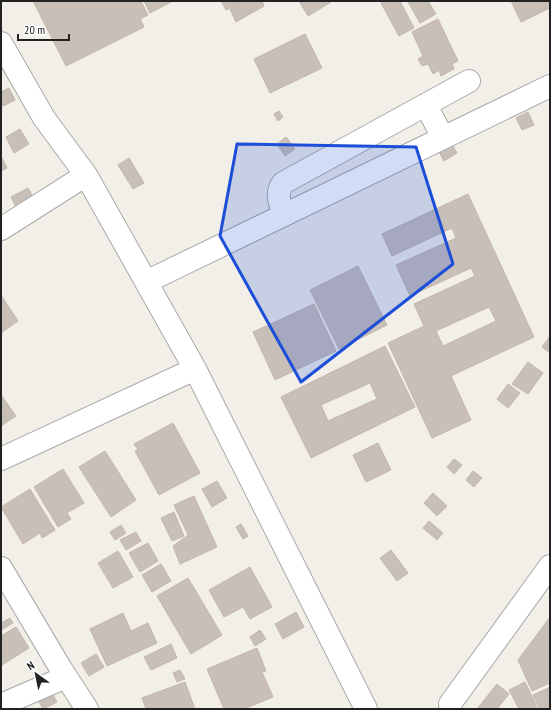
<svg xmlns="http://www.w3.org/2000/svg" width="551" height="710" font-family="'PT Sans Narrow',sans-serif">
  <rect width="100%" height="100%" fill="#f2efe9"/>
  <path fill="#c7bfb8" stroke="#c4b6ab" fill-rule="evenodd" d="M33,1h108l7,14 -8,4 4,8 -78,39z
    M144,1h29l-23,12z
    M221,1h21l-16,9z
    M244,1h18l2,5 -28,16 -6,-13z
    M299,1h31l1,1 -23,14z
    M385,1h15l14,27 -15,8 -18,-33z
    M410,1h18l8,13 -16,9 -12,-21z
    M511,1h38l1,7 -29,14z
    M438,19l20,42 -6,3 2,5 -13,7 -2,-6 -6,4 -5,-10 -6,2 -4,-7 5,-3 -11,-24z
    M305,34l17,34 -52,25 -16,-34z
    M9,88l6,12 -12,6 -2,-4v-10z
    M279,111l4,6 -5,4 -4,-7z
    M528,112l6,13 -12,5 -6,-12z
    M20,129l9,15 -15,9 -8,-16z
    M286,137l9,12 -10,7 -8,-12z
    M451,143l6,10 -13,8 -6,-11z
    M1,156l6,12 -6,3z
    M129,158l15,25 -11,6 -15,-24z
    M28,188l5,9 -17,10 -5,-10z
    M468,194l66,143 -83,39 20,44 -39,18 -44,-95 36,-17 -10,-22 61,-28 -4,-8 -61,28 -14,-31 60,-27 -4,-10 -60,28 -10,-22zM489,307l7,14 -53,25 -7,-15z
    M358,266l29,59 -48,24 -29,-59z
    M1,295l17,26 -17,12z
    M314,304l22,47 -61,29 -22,-48z
    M550,336v17l-8,-6z
    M385,346l30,61 -104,51 -30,-61zM370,383l7,16 -49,22 -7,-16z
    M528,362l15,11 -15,21 -16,-10z
    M508,384l12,9 -12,15 -11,-9z
    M1,395l15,21 -15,10z
    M173,423l27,50 -41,22 -24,-44 3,-1 -4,-6z
    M378,443l13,27 -25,12 -13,-27z
    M105,451l31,49 -25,17 -32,-50z
    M454,459l8,6 -8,9 -7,-7z
    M63,469l21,34 -17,10 4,6 -13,8 -24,-40z
    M473,471l9,7 -8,9 -8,-7z
    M217,481l10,17 -15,9 -10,-18z
    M30,489l25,41 -13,8 -2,-5 -17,11 -22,-37z
    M433,493l14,13 -10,10 -13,-13z
    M194,496l23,51 -37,17 -7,-18 15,-11 -14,-30z
    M174,512l10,24 -12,5 -11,-23z
    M429,521l14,12 -6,7 -14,-12z
    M241,524l7,12 -5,3 -7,-12z
    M121,525l5,8 -11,7 -5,-8z
    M136,532l5,9 -15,9 -6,-10z
    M148,543l10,18 -18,11 -11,-19z
    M391,550l17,23 -11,8 -17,-23z
    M118,551l15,26 -20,11 -15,-25z
    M161,564l10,17 -19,11 -10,-17z
    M250,567l22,40 -22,12 -7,-12 -19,10 -15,-27z
    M188,578l34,57 -31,19 -34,-58z
    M296,612l8,15 -21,12 -8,-15z
    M123,613l8,18 17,-8 9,20 -50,23 -17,-37z
    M550,617v66l-18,8 -14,-31z
    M10,618l3,5 -12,7v-7z
    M16,627l13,21 -27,17 -1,-3v-26z
    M260,630l6,9 -11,7 -5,-9z
    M171,644l6,14 -26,12 -7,-13z
    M257,648l9,23 -4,1 11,25 -29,12h-20l-17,-40z
    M96,654l8,13 -15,9 -8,-13z
    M180,670l5,9 -8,3 -4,-9z
    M185,682l10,27h-49l-4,-11z
    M525,682l13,27h-19l-10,-19z
    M497,684l12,10 -12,15h-20z
    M550,687v22h-10l-7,-14z
    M53,695l4,7 -14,7 -4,-7z"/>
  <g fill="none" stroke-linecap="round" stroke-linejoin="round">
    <defs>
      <path id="minor" d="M1,43l43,75 42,57 109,194 171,340
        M426,105l17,33
        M284,215c-4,-12 -9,-21 -1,-32l186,-102
        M1,229l85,-54
        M146,282l404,-196
        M1,459l194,-90
        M1,568l60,101 26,40
        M450,704l100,-138
        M1,705l65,-28"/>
    </defs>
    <use href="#minor" stroke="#a9a9a9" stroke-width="24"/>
    <use href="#minor" stroke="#fff" stroke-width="22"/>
  </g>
  <path fill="#1d4ed8" fill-opacity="0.2" stroke="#1d4ed8" stroke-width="3" stroke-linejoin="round" d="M237,144l179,3 37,117 -152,118 -81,-146z"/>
  <rect width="551" height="710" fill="none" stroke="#222222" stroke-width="4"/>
  <g transform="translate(36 674) rotate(327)" stroke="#ffffff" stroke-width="3" paint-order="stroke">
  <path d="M0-3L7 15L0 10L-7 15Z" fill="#222222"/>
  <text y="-6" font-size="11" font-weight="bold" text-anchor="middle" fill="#222222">N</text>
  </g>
  <path d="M18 34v6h51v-6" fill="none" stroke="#222222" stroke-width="2"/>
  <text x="24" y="34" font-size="12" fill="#222222" stroke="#ffffff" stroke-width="3" paint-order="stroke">20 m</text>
</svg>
